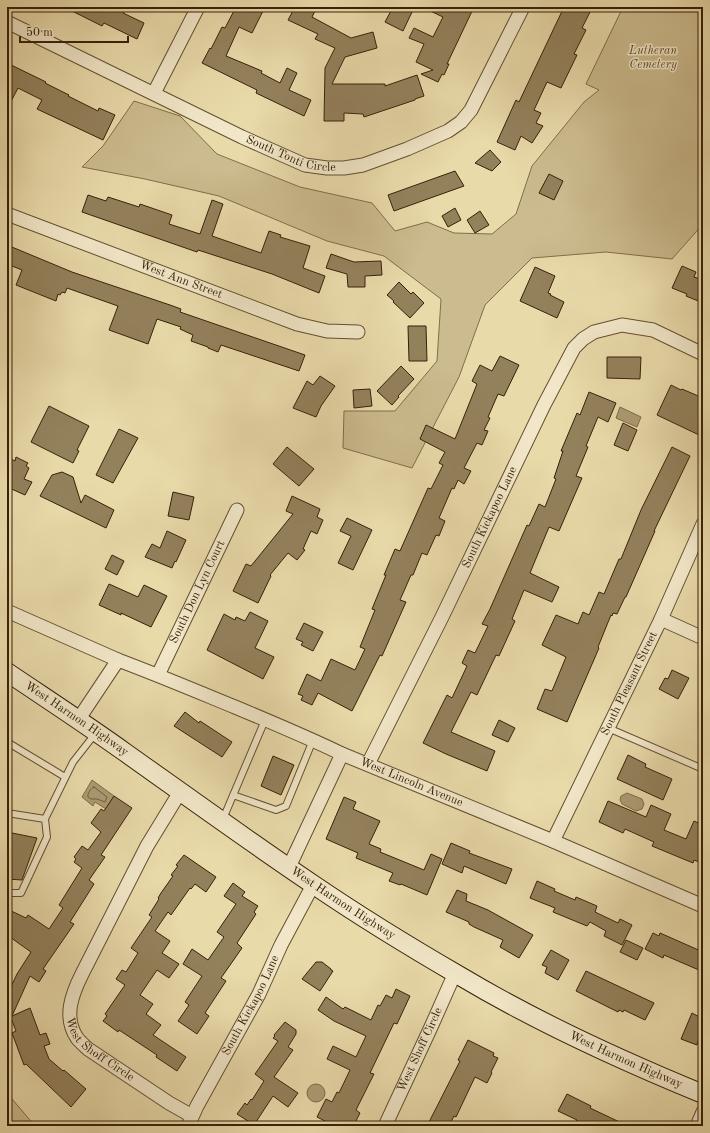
<svg xmlns="http://www.w3.org/2000/svg" width="710" height="1133" font-family="'Old Standard TT',serif">
  <rect width="100%" height="100%" fill="#e9daaa"/>
  <filter id="stains"><feTurbulence type="fractalNoise" baseFrequency=".005" numOctaves="4"/><feColorMatrix values="0 0 0 0 .2 0 0 0 0 .09 0 0 0 0 .02 0 0 0 .5 -.17"/></filter>
  <radialGradient id="worn" r=".72"><stop offset=".6" stop-color="#630" stop-opacity="0"/><stop offset="1" stop-color="#630" stop-opacity=".3"/></radialGradient>
  <path fill="#cbbb8e" stroke="#806e4b" d="M623,7h80v217l-31,35 -66,-7 -74,6 -47,47 -26,72 -47,91 -69,-20 1,-37h51l42,-50 4,-62 -57,-43 -57,-15 -108,-45 -74,-17 -63,-12 21,-21 31,-45 46,15 37,38 83,33 72,16 23,28 32,-9 27,11 38,1 24,-20 16,-48 52,-64 15,-12 -13,-6z
    M7,1093l28,33h-28z"/>
  <path fill="#ac9b73" stroke="#7d6a48" d="M620,407l21,10 -4,10 -21,-9z
    M92,780l22,16 -8,13 -11,-7 -2,4 -11,-9z
    M627,793l15,6 2,5 -2,5 -6,2 -14,-7 -2,-4 1,-4z
    M307 1093a9 9 0 1 1 18 0a9 9 0 1 1-18 0Z"/>
  <g fill="none" stroke-linecap="round" stroke-linejoin="round">
    <path stroke="#715e3e" stroke-width="1" d="M94,787l13,10 -2,5 -8,-3h-6l-3,-2c-1,-3 3,-9 6,-10z"/>
  </g>
  <path fill="#93815c" stroke="#362108" d="M64,7h62l-3,6 21,10 -7,16 -33,-16 -2,3z
    M236,7h29l-13,26 -13,-6 -13,29 36,15 -1,2 19,10 7,-15 10,5 -8,17 22,10 -7,16 -48,-23 1,-3 -55,-27 8,-15 1,1 11,-22 3,1z
    M295,7h22l-5,10 39,21 22,-6 4,16 -32,9 -13,27h53v2l32,-11 7,21 -9,3v1l-51,17 -1,-3 -19,-1v8h-20l1,-53 10,-20 -20,-9 3,-5 -30,-14z
    M393,7h8l11,5 -9,19 -18,-9z
    M422,7h52l-27,57h2l-5,11 -2,-1 -4,8 -17,-8 12,-4 -17,-8 8,-18 -15,-6 5,-10 19,9 10,-20z
    M564,7h16l10,5 -8,16 4,2 -12,24 3,1 -16,33 -14,-6 -13,28 7,3 -5,10 7,3 -11,17 -11,-7 -6,14 -18,-8 19,-42 3,2z
    M7,63l39,19 -1,1 24,12 -1,1 30,15 1,-3 16,7 -12,25 -66,-31 5,-9 -24,-12 -11,21z
    M490,150l11,12 -9,9 -17,-8z
    M455,171l9,15 -70,25 -6,-16z
    M549,174l14,7 -9,19 -15,-7z
    M88,195l18,6 2,-4 31,10 1,-3 32,11 -3,9 31,10 12,-34 11,4 -11,32 49,17 8,-22 12,4 -1,2 30,9 -7,22 22,8 -6,17 -47,-19 -74,-24 -1,2 -115,-40z
    M455,208l6,12 -13,7 -6,-11z
    M480,211l9,14 -14,8 -8,-13z
    M7,245l65,27 98,33 11,4 -1,3 125,43 -6,16 -78,-26 -3,7 -10,-4v-1l-17,-6 2,-6 -13,-6 1,-2 -24,-8 -9,25 -39,-14 9,-24 -51,-18 -2,5 -3,-1 -2,3 -2,-1 -2,7 -40,-16 6,-15 -15,-6z
    M331,254l23,8 27,-1 1,14 -17,1v11h-17l-1,-13 -21,-6z
    M682,266l14,6 -2,5 9,3v23l-17,-7 1,-2 -15,-6z
    M535,267l20,9 -7,17 3,1 -1,1 14,7 -7,16 -37,-17z
    M399,282l12,12 2,-2 11,11 -14,15 -17,-16 1,-1 -7,-6z
    M408,326h18l1,35h-18z
    M500,356l19,9 -15,31 -6,-2 -10,23 2,1 -6,12 4,1 -6,14 -5,-2 -13,25 7,3 -7,13 -6,-4 -4,9 -2,-1 -13,30 6,3 -6,15 -3,-1 -9,20 -5,-2 -9,22h-2l-11,25 6,2 -24,54 -2,-1 -28,56 -34,-18 -6,12 -11,-5 2,-4 -5,-2 9,-20 14,7 10,-22 24,11 10,-21 -5,-2 15,-37 -3,-1 14,-34h-2l11,-26 5,2 28,-63 3,1 12,-24 -4,-2 6,-11 -25,-13 6,-14 29,14 22,-55 -5,-3 8,-16 12,6z
    M607,357h34l-1,22 -33,-1z
    M401,366l13,13 -16,17 1,1 -7,8 -15,-14z
    M320,376l15,10 -14,20 -5,11 -23,-9 14,-27 6,4z
    M671,385l10,5 1,-1 21,9v29l-4,8 -42,-20z
    M370,389l2,17 -18,2 -1,-18z
    M589,392l27,11 -8,19 -10,-5 -12,29 2,1 -12,29 6,2 -23,53 -10,-4 -19,46 29,14 -7,15 -28,-12 -12,29 3,2 -16,35 -3,-1 -19,40 -6,-3 -20,40 44,19 -8,20 -41,-17 -23,-11 24,-48 5,3 15,-32 -5,-3 6,-13 7,3 13,-27 -6,-2 8,-15 37,-84 2,1 10,-22 6,3 11,-28 -2,-1 9,-27h-2l16,-38 3,2z
    M49,406l40,20 -12,24 2,1 -6,12 -42,-21z
    M623,423l14,7 -9,21 -14,-6z
    M119,429l19,9 -25,45 -17,-8z
    M287,447l27,22 -15,17 -26,-22z
    M672,447l18,9 -36,75h1l-29,66h-1l-8,17 -4,-1 -1,3 -1,-1 -13,32 1,1 -32,74 -30,-13 8,-20 7,2 14,-34 -24,-12 14,-30 22,9 5,-12 6,3 10,-23 5,2 15,-35h2l20,-49z
    M7,457l8,4 1,-4 12,6 -2,3 3,2 -5,11 8,3 -7,13 -18,-8z
    M62,472l11,5 8,26 4,-8 29,15 -8,18 -66,-32 12,-21z
    M173,492l21,5 -5,23 -21,-4z
    M292,496l28,13 -3,8 6,3 -6,14 -6,-3 -8,18 2,1 -8,10 -9,-7 -18,22 1,1 -13,27 -25,-12 13,-27 5,2 42,-52 -7,-3z
    M347,518l25,12 -19,40 -15,-7 13,-27 -11,-5z
    M167,531l19,9 -10,22 -1,-1 -3,7 -27,-11 7,-13 8,4z
    M112,555l12,6 -7,14 -12,-6z
    M109,584l29,13 6,-12 23,11 -16,31 -30,-14v2l-22,-10z
    M250,612l18,9 -13,27 19,9 -11,22 -56,-29 17,-36 11,6 1,-3 9,4z
    M304,623l19,9 -10,19 -12,-6 2,-3 -7,-3z
    M672,670l17,8 -11,21 -19,-10 6,-11 3,1z
    M185,712l14,11 1,-2 32,21 -10,15 -48,-31z
    M499,720l16,8 -7,14 -16,-7z
    M628,755l18,9 -1,3 27,12 -9,21 -46,-21z
    M273,756l21,9 -13,30 -20,-9z
    M114,796l18,12 -31,47 4,2 -16,23 5,4 -24,38 4,2 -31,45 3,2 -7,11 -9,-6 -18,40 18,-8 10,27 6,-2 4,11 -6,2 5,13 14,12 1,-1 22,19 -15,18 -45,-43 -2,1 -12,-32 4,-2 -5,-13 -4,8v-31l10,-21 14,-22 -24,-17v-26l19,9 2,-3 21,14 14,-21 -4,-3 23,-37 -8,-6 2,-3 -2,-2 8,-11 6,4 13,-18 -10,-9 10,-14 3,2z
    M344,797l12,5 -3,7 27,12 -11,23 12,5 -1,3 44,18 7,-16 11,5 -15,36 -26,-11 -1,1 -11,-4 4,-8 -37,-15 2,-5 -32,-14z
    M608,801l38,16 5,-12 20,9 -7,16 22,9 8,-18 9,4v28l-4,9 -5,-2 -1,3 -41,-17 2,-4 -29,-13 -2,4 -24,-11z
    M7,832l30,6 -15,42 -15,-1z
    M451,843l19,8 -1,2 43,16 -6,15 -42,-18 -2,7 -20,-9z
    M184,855l32,22 -10,15 -11,-8 -4,5 -1,-1 -19,27 -3,-3 -13,19 15,10 -8,12 17,11 -10,14 -12,-8 -17,25 13,9 -7,10 15,11 -8,10 33,22 -9,14 -21,-14 1,-2 -38,-25 -1,2 -15,-11 4,-5 -2,-2 20,-29 -9,-6 6,-9 4,2 12,-19 -7,-5 21,-31 -3,-2 10,-16 -1,-1 3,-5 12,-17 -2,-1 7,-9 -2,-1z
    M537,881l18,8 -1,2 21,9 1,-3 21,9 -2,6 23,11 2,-4 12,6 -10,20 -18,-9 2,-5 -16,-9 -3,4 -34,-14 2,-4 -25,-10z
    M233,883l12,9 -3,4 16,10 -4,6 2,2 -19,29 5,5 -21,30 5,3 -21,32 4,3 -12,18 -19,-13 11,-16 -4,-3 17,-26 -19,-12 9,-15 16,11 16,-23 -7,-5 19,-28 -12,-8z
    M457,890l10,4 -1,7 22,9 45,25 -14,23 -19,-11 3,-7 -29,-13 -5,-3v-2l-23,-10z
    M653,933l6,3 1,-3 43,19v9l-4,9 -35,-15 -1,3 -18,-9z
    M626,940l17,8 -6,12 -17,-8z
    M551,950l18,10 -11,20 -13,-7 2,-6 -5,-2z
    M316,962h6l9,7v1l2,1 -13,20 -18,-12z
    M586,971l68,32 -9,17 -21,-10 -1,2 -4,-2 -1,2 -42,-21z
    M396,989l14,7 -13,28 -3,-1 -24,50 4,1 -18,36 4,3 -6,12 -7,-3 -2,4h-10l-18,-9 9,-18 6,3 5,-10 2,1 11,-23 -23,-11 6,-13 23,11 10,-21 -32,-15 -16,-11 8,-13 17,12 2,-2 26,13 7,-15 2,1 6,-11 6,3z
    M692,1013l11,6v24l-5,-2 -1,4 -16,-6z
    M285,1022l11,8v4l-8,13 5,3 -19,27 24,16 -10,14 -15,-11 -19,29 -17,-11 8,-11 2,2 4,-6 1,1 12,-19 -9,-7 23,-33 -5,-3 2,-2 -1,-1z
    M468,1040l26,13 -1,3 5,2 -7,14 1,1 -5,10 -12,-6 -19,40 -2,-1 -5,10h-22l33,-65 -2,-1z
    M567,1094l24,12 -1,2 38,18h-54l3,-6 -19,-9z"/>
  <g fill="none" stroke-linecap="round" stroke-linejoin="round">
    <defs>
      <path id="service" d="M608,728l95,41
        M7,742l58,35
        M233,795l43,15 10,-4 27,-66
        M7,813l38,6 28,-57 22,-28
        M223,819l42,-99
        M7,893h14l26,-56 -2,-18"/>
      <g id="minor">
        <path id="s1" d="M7,22l235,115 63,28 22,3h17l19,-3 44,-16 41,-18 13,-9 10,-12 52,-103"/>
        <path d="M154,93l44,-86"/>
        <path id="s2" d="M7,214l290,110 30,7 31,1"/>
        <path d="M7,611l111,49"/>
        <path d="M661,619l42,19"/>
        <path id="s3" d="M158,675l79,-165"/>
        <path id="s4" d="M78,720l40,-60c40,15 78,31 117,47 36,15 72,30 107,47l211,87 150,65"/>
        <path id="s5" d="M368,764l74,-147 102,-212 30,-57 9,-9 11,-7 28,-7 31,5 50,24"/>
        <path id="s6" d="M180,792l-33,54 -65,128c-10,20 -19,43 -5,64 3,4 8,8 11,11l81,54 23,13"/>
        <path id="s7" d="M553,841l108,-222 42,-95"/>
        <path d="M289,867l53,-113"/>
        <path id="s8" d="M188,1126l9,-20 62,-112 22,-49 32,-60"/>
        <path id="s9" d="M385,1126l46,-99 24,-54"/>
        <path d="M697,1126l6,-14"/>
      </g>
      <g id="secondary">
        <path id="s10" d="M7,672c40,27 80,53 119,81 62,44 124,89 188,132 47,32 96,62 146,91 77,46 160,84 243,118"/>
      </g>
    </defs>
    <use href="#service" stroke="#634f30" stroke-width="8"/>
    <use href="#minor" stroke="#634f30" stroke-width="15"/>
    <use href="#secondary" stroke="#362108" stroke-width="20"/>
    <use href="#service" stroke="#f1e7c8" stroke-width="6"/>
    <use href="#minor" stroke="#f1e7c8" stroke-width="13"/>
    <use href="#secondary" stroke="#f1e7c8" stroke-width="18"/>
  </g>
  <g text-anchor="middle" dominant-baseline="central" stroke-width="3" stroke-linejoin="round" paint-order="stroke">
    <g font-size="12" font-style="italic" fill="#5b482a" stroke="#f1e7c8">
      <text x="653" y="51">Lutheran<tspan x="653" dy="14">Cemetery</tspan></text>
    </g>
    <g font-size="12" fill="#362108" stroke="#f1e7c8">
      <text stroke="none"><textPath href="#s1" startOffset="314">South Tonti Circle</textPath></text>
      <text stroke="none"><textPath href="#s2" startOffset="186">West Ann Street</textPath></text>
      <text stroke="none"><textPath href="#s5" startOffset="275">South Kickapoo Lane</textPath></text>
      <text stroke="none"><textPath href="#s3" startOffset="92">South Don Lyn Court</textPath></text>
      <text stroke="none"><textPath href="#s7" startOffset="175">South Pleasant Street</textPath></text>
      <text stroke="none"><textPath href="#s10" startOffset="84">West Harmon Highway</textPath></text>
      <text stroke="none"><textPath href="#s4" startOffset="390">West Lincoln Avenue</textPath></text>
      <text stroke="none"><textPath href="#s10" startOffset="408">West Harmon Highway</textPath></text>
      <text stroke="none"><textPath href="#s8" startOffset="136">South Kickapoo Lane</textPath></text>
      <text stroke="none"><textPath href="#s6" startOffset="298">West Shoff Circle</textPath></text>
      <text stroke="none"><textPath href="#s9" startOffset="84">West Shoff Circle</textPath></text>
      <text stroke="none"><textPath href="#s10" startOffset="732">West Harmon Highway</textPath></text>
    </g>
  </g>
  <rect width="710" height="1133" fill="none" stroke="#e9daaa" stroke-width="24"/>
  <rect x="8" y="8" width="694" height="1117" fill="none" stroke="#362108" stroke-width="2"/>
  <rect x="12" y="12" width="686" height="1109" fill="none" stroke="#362108"/>
  <path d="M20 36v6h108v-6" fill="none" stroke="#362108" stroke-width="2"/>
  <text x="26" y="36" font-size="12" fill="#362108" stroke="#f1e7c8" stroke-width="3" paint-order="stroke">50 m</text>
  <rect width="100%" height="100%" filter="url(#stains)"/>
  <rect width="100%" height="100%" fill="url(#worn)"/>
</svg>
